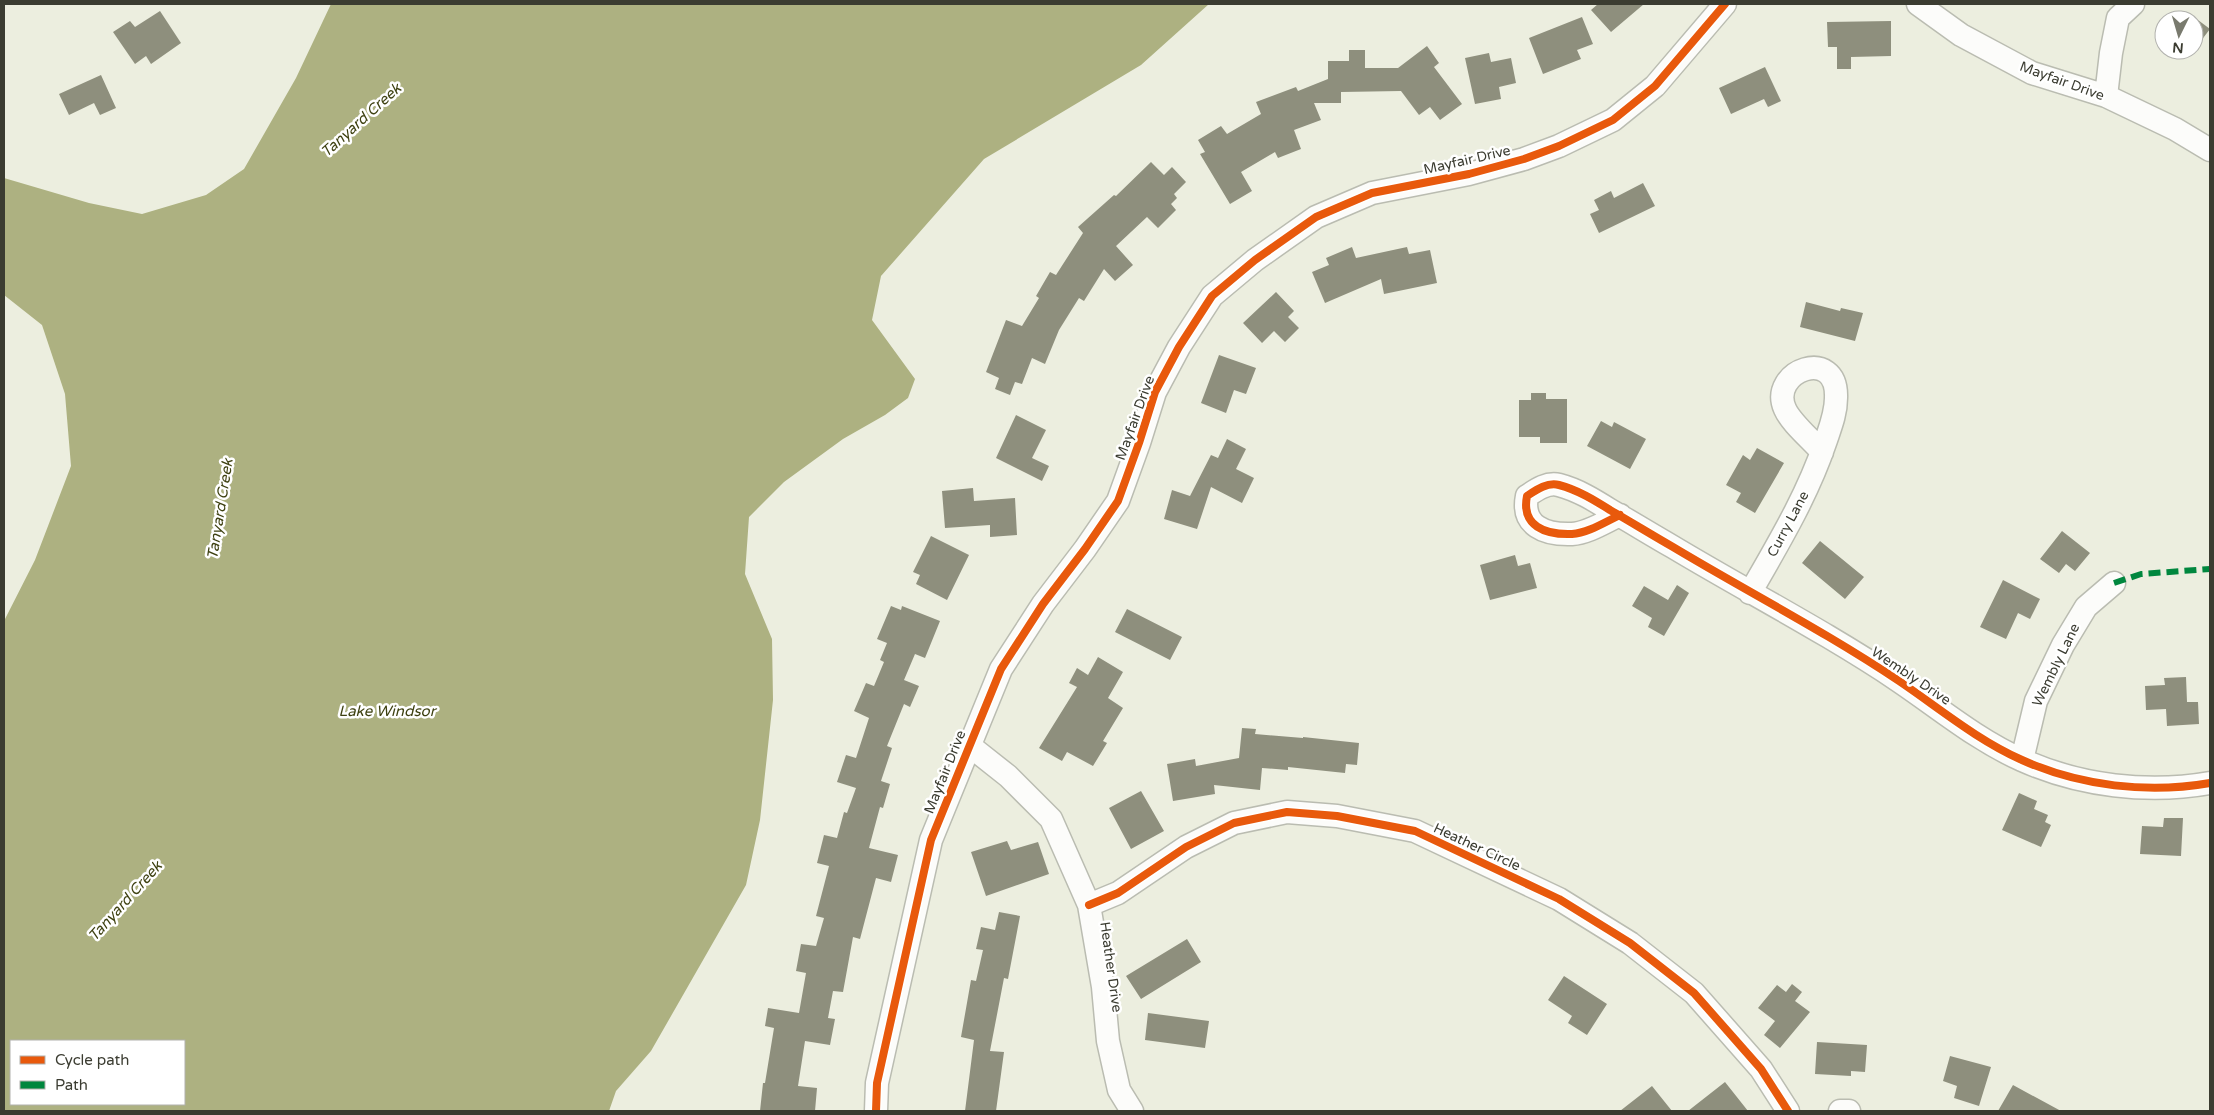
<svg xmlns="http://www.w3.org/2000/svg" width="2214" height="1115" font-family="'Varela Round',sans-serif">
  <rect width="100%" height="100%" fill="#eceedf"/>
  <path fill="#adb181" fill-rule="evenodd" d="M331,4h878l-68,61 -157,94 -103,117 -9,44 43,59 -7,19 -23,17 -42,24 -59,43 -35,35 -4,57 27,65 1,61 -13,120 -14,65 -95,166 -35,40 -7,20h-605v-490l31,-61 36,-94 -6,-72 -23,-69 -38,-30v-117l85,25 53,11 64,-19 38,-26 52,-91zM11,1041h173v63h-173z"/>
  <path fill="#8e8f7d" d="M1598,4h46l-33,28 -20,-22z
    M160,11l21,32 -30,21 -5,-8 -11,8 -22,-32 17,-11 5,6z
    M1582,17l11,27 -16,6 4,9 -38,15 -14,-36z
    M2194,17l16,12 -16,21z
    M1891,21v35l-40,1v12h-14v-22h-9l-1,-25z
    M1427,46l12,17 -5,4 28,37 -22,16 -10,-13 -11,8 -18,-24 -60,1v11h-27l7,17 -27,10 7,19 -23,9 -3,-6 -34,20 11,19 -22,13 -30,-50 5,-2 -7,-12 23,-14 6,8 34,-20 -5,-12 40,-15 2,4 30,-12v-18h21v-11h16v18h33z
    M1489,53l2,9 20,-4 5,25 -17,4 2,12 -26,5 -10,-46z
    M1765,67l16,34 -13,6 -4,-8 -33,15 -12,-26z
    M101,75l15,33 -16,7 -6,-12 -25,12 -10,-21z
    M1151,162l13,13 8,-8 14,15 -12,12 3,4 -6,6 5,6 -18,18 -11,-11 -31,29 17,19 -18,16 -11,-12 -20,32 -5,-3 -20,32 -14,34 -13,-6 -10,26 -7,-2 -5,13 -15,-6 4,-11 -13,-6 20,-52 16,6 17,-28 -3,-2 14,-24 6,3 27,-42 -5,-6 36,-32 2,1z
    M1643,183l12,23 -56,27 -9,-19 9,-4 -5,-10 17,-9 3,7z
    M1352,247l4,11 51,-11 2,7 21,-4 7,33 -53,11 -3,-15 -56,24 -13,-31 17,-7 -3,-7z
    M1276,292l18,19 -6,6 11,11 -14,14 -11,-11 -12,12 -19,-20z
    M1806,302l34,9 1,-3 22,5 -8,28 -55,-14z
    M1219,355l37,13 -10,26 -12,-4 -8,23 -25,-10z
    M1531,393h15v6h21v44h-27v-6h-21v-37h12z
    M1016,415l30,15 -14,28 17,8 -7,15 -46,-23z
    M1601,421l11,6 2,-5 32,17 -16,30 -43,-23z
    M1227,439l19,10 -10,20 18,9 -12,25 -31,-16 -14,42 -33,-10 8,-29 18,6 21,-41 7,3z
    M1757,448l27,15 -29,50 -19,-11 5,-9 -15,-8 17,-30 7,5z
    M973,488l1,13 41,-3 2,37 -27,2v-12l-45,3 -3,-37z
    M2062,531l28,22 -15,18 -9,-7 -7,9 -19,-14z
    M931,536l38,19 -22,45 -31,-16 4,-9 -7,-3z
    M1820,541l44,36 -19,22 -43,-36z
    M1515,555l3,11 12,-3 7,25 -47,12 -10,-35z
    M2003,580l37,19 -10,20 -12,-6 -12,26 -26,-12z
    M1677,585l12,8 -25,43 -16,-9 4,-9 -20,-12 12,-20 24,14z
    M891,606l10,4 1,-4 38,15 -15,37 -10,-4 -11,26 15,6 -9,21 -6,-3 -17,42 5,2 -11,33 9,3 -7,24 -3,-1 -11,41 29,7 -7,27 -15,-4 -16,61 -7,-2 -10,55 -10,-1 -5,27 7,1 -5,26 -25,-4 -7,45 19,2 -2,23 -26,-1v1h-29l3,-28h2l9,-55 -9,-2 3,-18 31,5 7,-40 -10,-2 5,-27 15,2 8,-28 -8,-2 13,-50 -12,-3 7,-28 13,3 7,-26 3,1 9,-25 -19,-6 9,-27 10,3 13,-40 -15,-7 12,-28 8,3 10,-24 -4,-2 7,-17 -10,-4z
    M1127,609l55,28 -12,23 -55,-28z
    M1098,657l25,15 -15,26 15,10 -20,33 4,2 -14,23 -26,-14 -5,9 -23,-13 38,-61 -8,-4 8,-15 11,7z
    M2186,677l1,25h11l1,22 -32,2 -1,-17 -20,1 -1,-24 20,-1 -1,-7z
    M1242,728l14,1 -1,5 48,4v-1l56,6 -2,22 -11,-1 -1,9 -57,-6v3l-26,-2 -2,22 -46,-5 1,9 -42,7 -6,-37 28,-5 1,7 43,-8z
    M1141,791l23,40 -33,18 -22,-41z
    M2019,793l18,8 -3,8 14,6 -3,7 6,3 -10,22 -39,-17z
    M2164,818h19l-2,38 -41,-2 2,-28 21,1z
    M1007,841l4,9 27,-8 11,32 -63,22 -15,-44z
    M999,912l21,4 -12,63 -4,-1 -14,73 14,1 -8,59h-31l9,-71 -13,-3 10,-57 5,1 7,-31 -7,-1 5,-22 14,3z
    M1187,939l14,23 -60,37 -15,-23z
    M1564,976l43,28 -20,31 -19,-12 4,-7 -24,-16z
    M1792,984l10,8 -7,9 15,11 -30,36 -16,-13 11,-14 -17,-13 19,-23 9,7z
    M1148,1013l61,8 -4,27 -60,-8z
    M1817,1042l50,3 -2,27 -14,-1v5l-36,-2z
    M1950,1056l41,11 -12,39 -25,-8 3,-12 -14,-5z
    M1725,1082l23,29h-60z
    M2013,1085l48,26h-63z
    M1652,1086l20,25h-52z"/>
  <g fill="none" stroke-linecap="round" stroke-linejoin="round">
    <defs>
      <path id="minor" d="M1918,4l43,31 71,38 74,23 69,33 35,21
        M2106,96l5,-43 7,-35 15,-14
        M1620,515c-15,7 -32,18 -48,19 -27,1 -51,-8 -45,-38 9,-6 20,-14 32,-11 19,5 35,15 51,25 21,12 42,25 63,37 75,45 153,85 226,134 40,27 78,59 123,79 58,26 126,34 188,23
        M1750,593c28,-49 57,-97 75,-150 5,-15 11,-29 11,-45 2,-53 -68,-27 -51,11 6,14 27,31 37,43
        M970,746l38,30 43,43 38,86 14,82 5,54 11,49 13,21
        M2022,760l14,-59 27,-56 23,-38 28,-24
        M1089,905l29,-12 68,-46 48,-24 53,-11 50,4 78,15 144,68 71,44 64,50 67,76 27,42
        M876,1111l1,-28 54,-243 70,-171 42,-65 42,-55 33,-48 21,-58 16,-51 24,-45 33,-51 43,-36 61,-43 56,-24 97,-19 55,-15 35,-13 54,-26 42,-34 70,-82
        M1840,1111h9"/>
    </defs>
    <use href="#minor" stroke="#babcb1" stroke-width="25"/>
    <use href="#minor" stroke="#fcfcfa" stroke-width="22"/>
    <path stroke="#00873e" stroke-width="6" stroke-dasharray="12 6" stroke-linecap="butt" d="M2114,583l27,-9 69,-5"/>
    <defs>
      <path id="cycleway" d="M1620,515c-15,7 -32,18 -48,19 -27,1 -51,-8 -45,-38 9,-6 20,-14 32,-11 19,5 35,15 51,25 21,12 42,25 63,37 75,45 153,85 226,134 40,27 78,59 123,79 58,26 126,34 188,23
        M1089,905l29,-12 68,-46 48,-24 53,-11 50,4 78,15 144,68 71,44 64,50 67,76 27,42
        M876,1111l1,-28 54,-243 70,-171 42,-65 42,-55 33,-48 21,-58 16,-51 24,-45 33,-51 43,-36 61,-43 56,-24 97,-19 55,-15 35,-13 54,-26 42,-34 70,-82"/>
    </defs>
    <use href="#cycleway" stroke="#fff" stroke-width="11"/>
    <use href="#cycleway" stroke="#e8590c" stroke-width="8"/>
  </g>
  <g text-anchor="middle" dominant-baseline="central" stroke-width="5" stroke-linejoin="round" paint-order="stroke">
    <g font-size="14" fill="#3b3c31" stroke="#fff">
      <text transform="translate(2062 81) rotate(20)">Mayfair Drive</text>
      <text transform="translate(1467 160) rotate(-13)">Mayfair Drive</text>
      <text transform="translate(1135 418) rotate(-70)">Mayfair Drive</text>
      <text transform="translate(1788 524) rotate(-62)">Curry Lane</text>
      <text transform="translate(2056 665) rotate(-64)">Wembly Lane</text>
      <text transform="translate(1911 676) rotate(34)">Wembly Drive</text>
      <text transform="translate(945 772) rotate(-68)">Mayfair Drive</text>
      <text transform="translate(1477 847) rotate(25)">Heather Circle</text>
      <text transform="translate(1111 967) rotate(82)">Heather Drive</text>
    </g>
    <g font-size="15" font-style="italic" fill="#3e4111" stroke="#fff">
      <text transform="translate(361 120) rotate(-42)">Tanyard Creek</text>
      <text transform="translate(220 509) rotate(-81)">Tanyard Creek</text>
      <text x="387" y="711">Lake Windsor</text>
      <text transform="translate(125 901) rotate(-48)">Tanyard Creek</text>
    </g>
  </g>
  <rect width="2214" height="1115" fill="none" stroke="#3b3c31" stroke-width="10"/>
  <rect x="10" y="1040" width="175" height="65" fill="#ffffff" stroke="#b1b1ad"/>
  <rect x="20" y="1056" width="25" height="8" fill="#e8590c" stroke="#b1b1ad"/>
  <text x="55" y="1065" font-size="15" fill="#3b3c31">Cycle path</text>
  <rect x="20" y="1081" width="25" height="8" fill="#00873e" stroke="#b1b1ad"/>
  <text x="55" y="1090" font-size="15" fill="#3b3c31">Path</text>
  <g transform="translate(2179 35) rotate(185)"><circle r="24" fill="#ffffff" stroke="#b1b1ad"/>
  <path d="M0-4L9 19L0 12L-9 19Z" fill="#797a6e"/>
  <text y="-8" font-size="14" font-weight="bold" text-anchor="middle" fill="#3b3c31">N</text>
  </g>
</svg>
